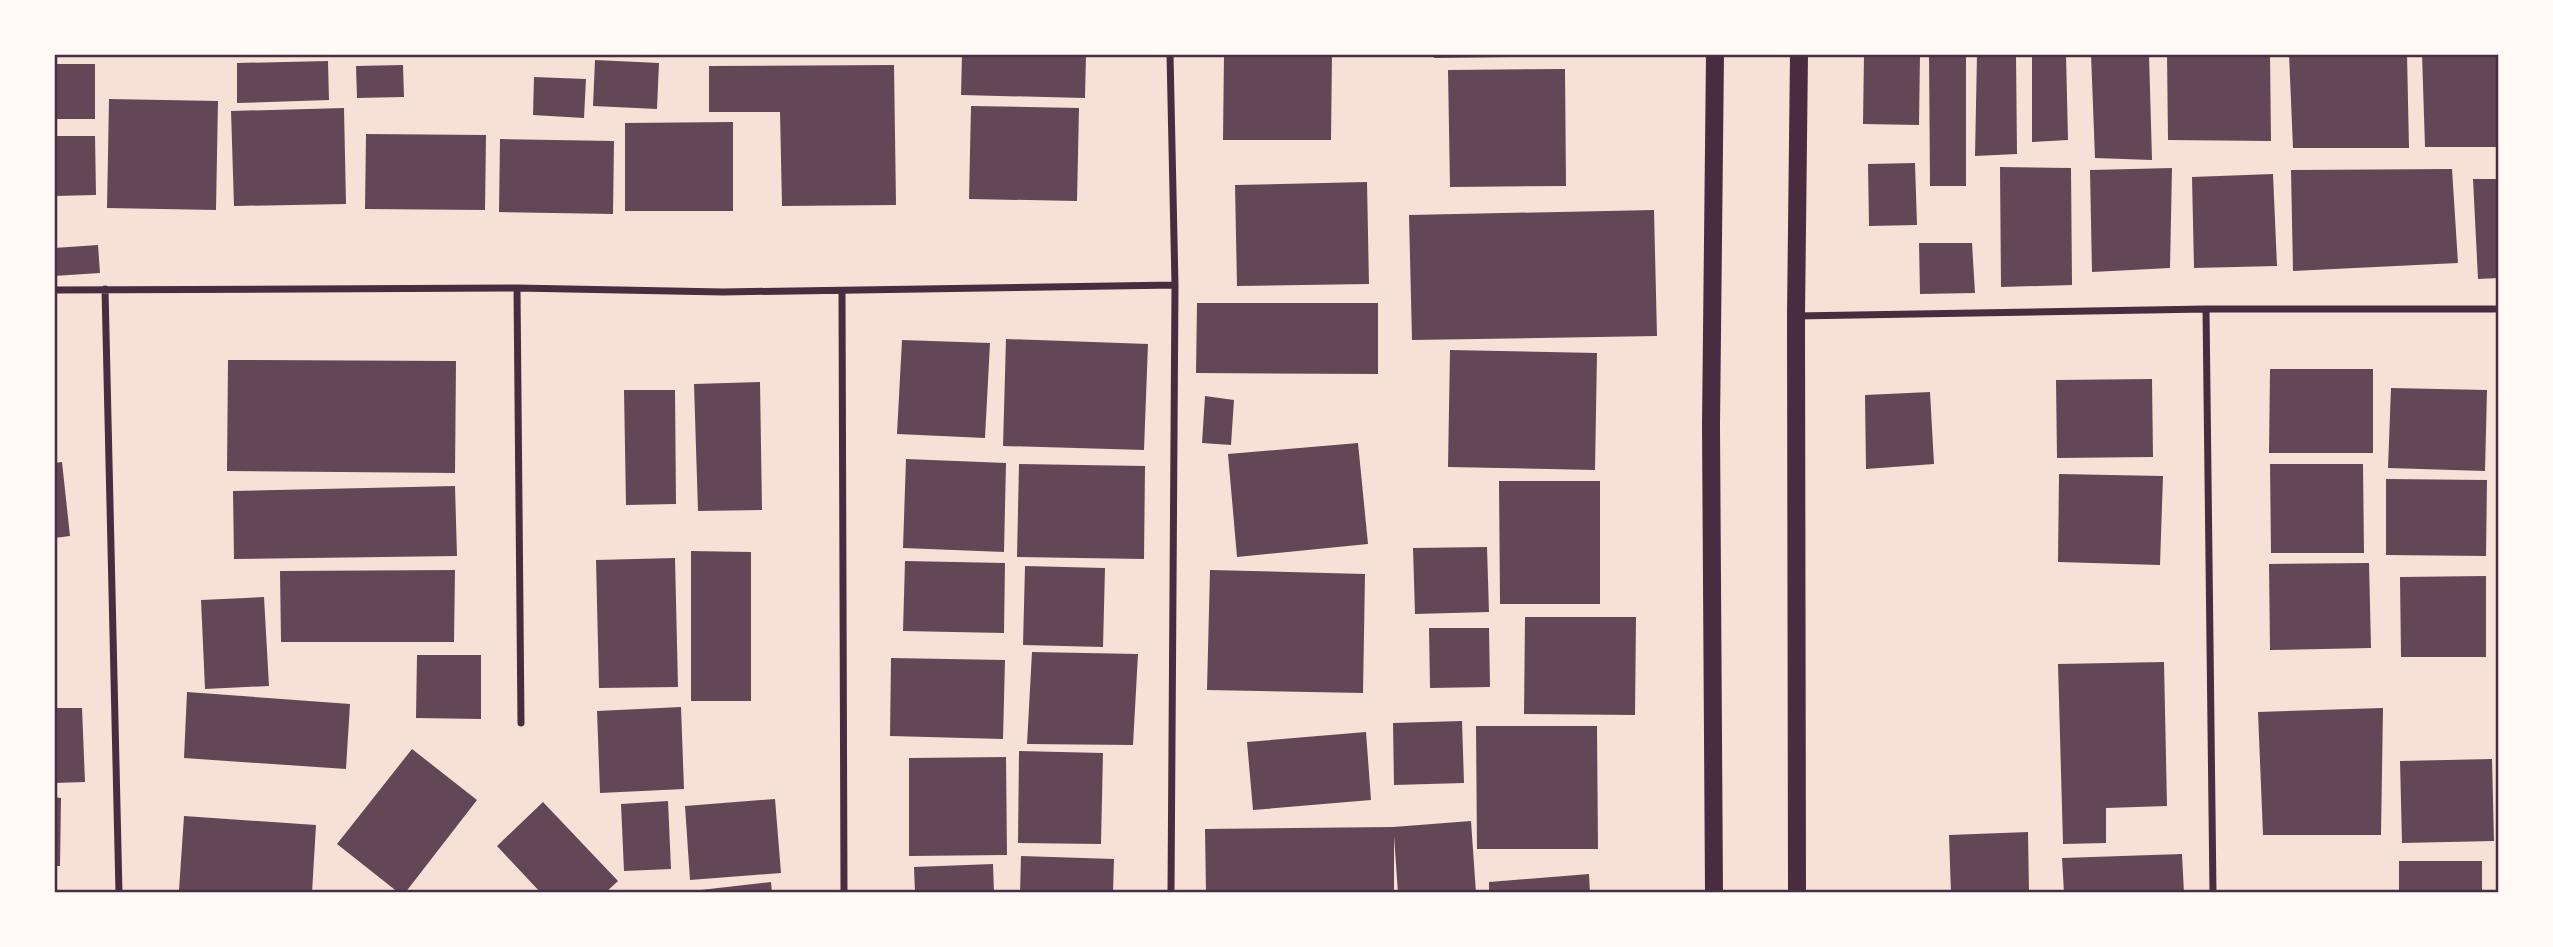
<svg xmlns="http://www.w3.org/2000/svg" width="2553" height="947" font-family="'Asap Condensed',sans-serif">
  <rect width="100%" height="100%" fill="#f7e1d7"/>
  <path fill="#644757" d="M962,54h124l-1,44 -124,-3z
    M1224,54h108l-1,86h-108z
    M1434,54h75v3l-75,1z
    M1864,54h56l-1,71 -56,-1z
    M1929,54h37v132h-36z
    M1977,54h39l1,100 -42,2z
    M2032,54h34l2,86 -36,2z
    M2091,54h58l3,106 -57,-2z
    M2167,54h103l1,87 -103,-1z
    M2289,54h118l2,94h-116z
    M2422,54h77v93h-74z
    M595,60l64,3 -2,46 -64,-3z
    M328,61l1,39 -92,3v-40z
    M54,64h41v55h-41z
    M403,65l1,32 -47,1 -1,-32z
    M894,65l2,140 -114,1 -2,-94h-71v-46z
    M1565,69l1,117 -116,1 -2,-117z
    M534,77l52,2 -2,39 -51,-3z
    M109,99l109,2 -2,109 -109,-2z
    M971,106l108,2 -2,93 -108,-2z
    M344,108l2,96 -112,2 -3,-95z
    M733,122v89h-108v-88z
    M366,134l120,1 -1,75 -120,-1z
    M54,136h41l1,59 -42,1z
    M500,139l114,2 -1,73 -114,-2z
    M1915,163l2,62 -48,1 -1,-62z
    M2000,167l71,1 1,117 -71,2z
    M2172,168l-2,100 -78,4 -2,-102z
    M2452,169l6,94 -165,8 -2,-101z
    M2273,174l4,92 -83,2 -2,-91z
    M2473,179h26v99l-21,1z
    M1367,182l2,102 -132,2 -2,-101z
    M1654,210l3,126 -245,4 -3,-125z
    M1919,243h53l3,50 -55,1z
    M98,245l2,28 -46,3v-28z
    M1197,303h181v71l-182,-1z
    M1006,339l142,5 -4,106 -141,-4z
    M902,340l88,3 -5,95 -88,-4z
    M1450,350l147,3 -2,117 -147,-3z
    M228,360l228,1 -1,112 -228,-2z
    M2270,369h103v84h-104z
    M2152,379l1,78 -96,1 -1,-78z
    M760,382l2,128 -64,1 -4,-127z
    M2391,388l96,2 -2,81 -97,-3z
    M624,390h51l1,114 -50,1z
    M1930,392l4,72 -68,5 -1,-74z
    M1205,396l29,4 -3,45 -29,-2z
    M1358,443l10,101 -131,13 -9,-103z
    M906,459l100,4 -2,89 -101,-4z
    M62,462l8,74 -16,2v-75z
    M1019,464l126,2 -1,93 -127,-2z
    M2270,464h93l1,89h-93z
    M2059,474l104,2 -3,89 -102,-3z
    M2386,479l101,1 -1,76 -100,-1z
    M1499,481h101v123h-100z
    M455,486l2,70 -223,3 -1,-68z
    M1487,547l2,65 -74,2 -2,-66z
    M691,551l60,1v149h-60z
    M675,558l3,129 -79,1 -3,-128z
    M905,561l100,2 -1,70 -101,-2z
    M2369,563l2,85 -101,2 -1,-86z
    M1025,566l80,2 -2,79 -80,-2z
    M455,570l-1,72h-173l-1,-71z
    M1210,570l155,4 -2,119 -156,-3z
    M2486,576v81h-85l-1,-80z
    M264,597l5,89 -64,3 -4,-89z
    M1525,617h111l-1,98 -111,-1z
    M1429,628h60l1,59 -60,1z
    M1032,652l106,2 -5,91 -106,-1z
    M417,655h64v64l-65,-1z
    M891,658l114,2 -2,79 -113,-3z
    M2164,662l3,144 -61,2v35l-43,1 -5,-180z
    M187,692l163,12 -4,65 -162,-11z
    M681,707l3,82 -84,4 -3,-82z
    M54,708h28l3,74 -31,1z
    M2383,708l-2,127h-118l-5,-123z
    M1462,721l2,62 -70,2 -1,-62z
    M1476,726h121l1,123h-121z
    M1366,732l5,68 -118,10 -6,-68z
    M412,749l65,51 -72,93h-6l-62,-49z
    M1019,751l84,2 -2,91 -83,-1z
    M1006,757l1,98 -98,1v-98z
    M2492,759l2,82 -92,2 -2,-82z
    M54,797l7,1 -1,68h-6z
    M775,799l6,74 -91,7 -5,-74z
    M668,801l3,68 -47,2 -3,-67z
    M543,802l75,79 -13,12h-64l-44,-47z
    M184,816l132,9 -4,68h-91l-42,-3z
    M1471,821l5,72h-78l-4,-57v57h-188l-1,-64 188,-2z
    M2028,832l1,61h-78l-2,-58z
    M2182,854l2,39h-120l-2,-35z
    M1021,856l93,3 -1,34h-93z
    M2399,861h83v32h-83z
    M993,864l1,29h-79l-1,-26z
    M1589,874l1,19h-101v-11z
    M771,882l1,11h-80v-2z"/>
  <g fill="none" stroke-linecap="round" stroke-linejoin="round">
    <path stroke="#4a2c40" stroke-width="7" d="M1170,54l5,231 -4,608
      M517,288l4,435
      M105,289l14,604
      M54,290l463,-2 206,4 452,-7
      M842,292l2,601
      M2206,309l7,584
      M1796,316l410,-7h293"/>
    <path stroke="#4a2c40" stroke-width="18" d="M1714,893l-3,-467 4,-372
      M1797,893l-1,-577 3,-262"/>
  </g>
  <rect width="2553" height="947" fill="none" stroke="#fffaf5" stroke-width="112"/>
  <rect x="56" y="56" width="2441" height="835" fill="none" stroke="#4a2c40" stroke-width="2.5"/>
</svg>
